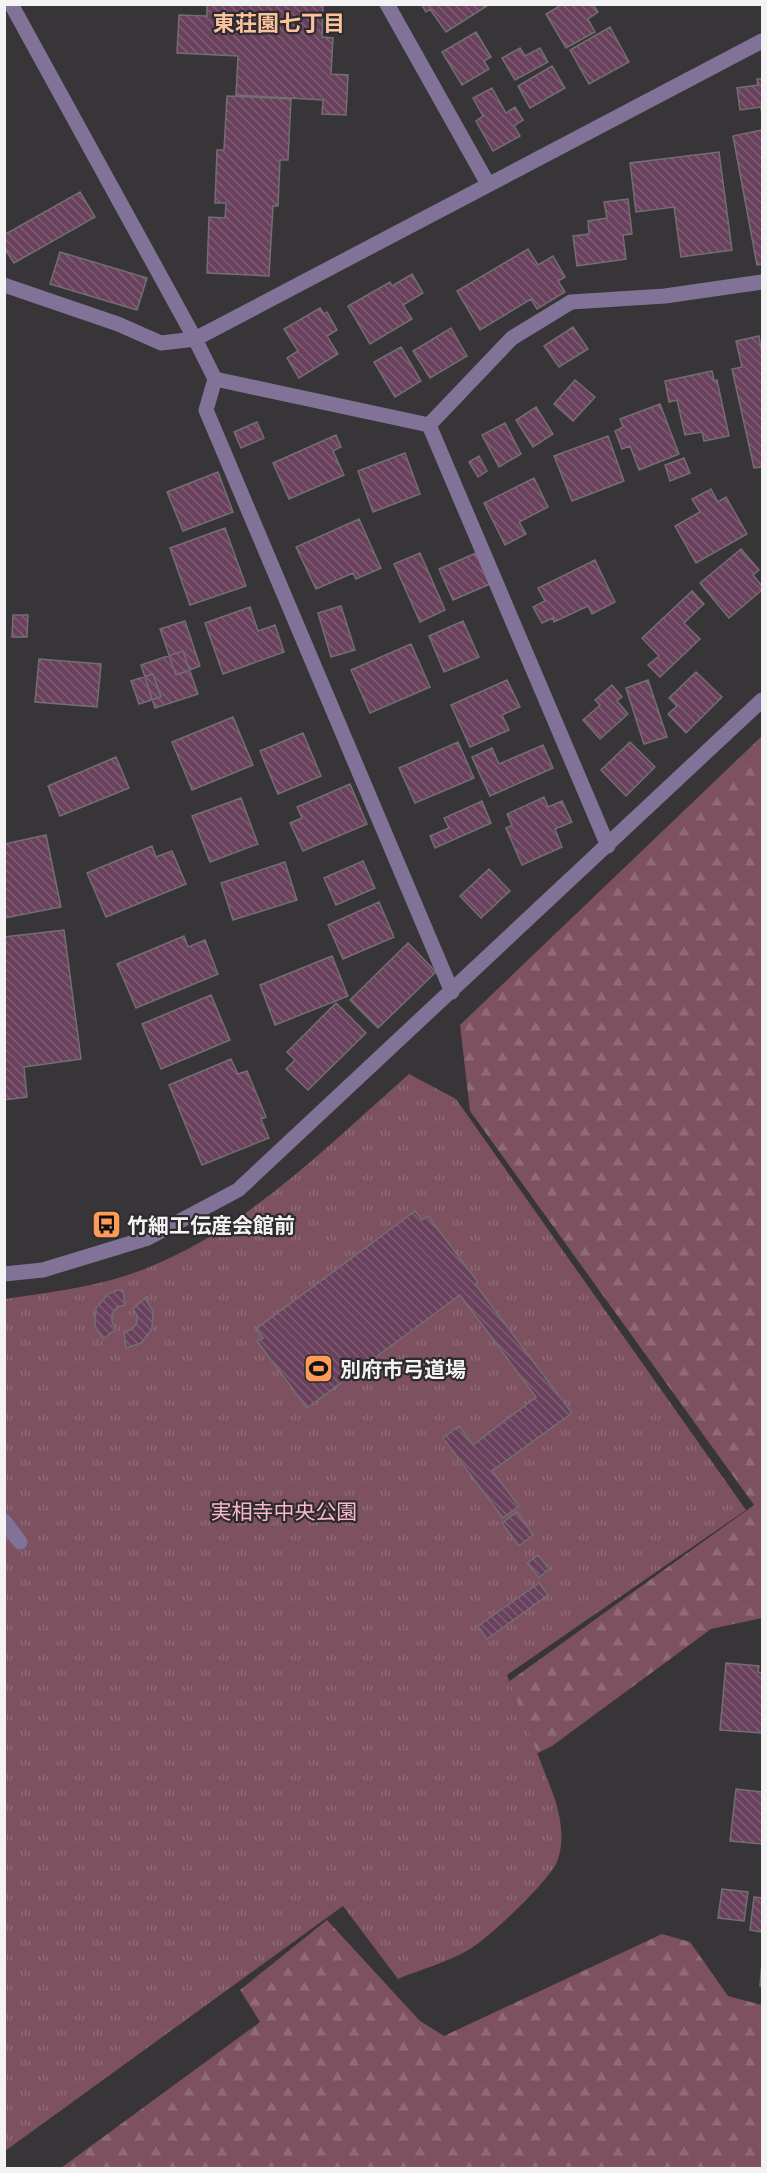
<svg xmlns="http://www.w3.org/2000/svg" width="767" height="2173" font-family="Poppins,'Noto Sans JP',sans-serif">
  <defs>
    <pattern id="forest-firs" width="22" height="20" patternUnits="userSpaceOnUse" patternTransform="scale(1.5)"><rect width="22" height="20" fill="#7d5160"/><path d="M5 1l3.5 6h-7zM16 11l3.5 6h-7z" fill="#906a77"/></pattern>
    <pattern id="park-tufts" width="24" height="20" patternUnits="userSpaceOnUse" patternTransform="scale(1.5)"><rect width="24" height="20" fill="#7d5160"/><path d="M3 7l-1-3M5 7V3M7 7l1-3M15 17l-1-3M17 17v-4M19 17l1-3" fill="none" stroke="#906a77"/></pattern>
    <pattern id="building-back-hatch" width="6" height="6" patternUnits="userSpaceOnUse" patternTransform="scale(1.5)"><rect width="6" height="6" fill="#6a415d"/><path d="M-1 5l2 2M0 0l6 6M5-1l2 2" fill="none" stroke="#805d75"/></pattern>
  </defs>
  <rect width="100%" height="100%" fill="#373537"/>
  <path fill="url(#forest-firs)" d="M762,736v882l-51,11 -159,117 -113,55 32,-92 283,-204 -284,-394 -10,-86z
    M327,1920l93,101 24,15 218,-102 28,8 38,54 34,9v163h-701l199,-146 -20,-32z"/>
  <path fill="url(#park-tufts)" d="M409,1074l47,25 290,411 -239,165 48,124c6,21 10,42 2,63 -9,20 -67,75 -87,87 -21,13 -49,20 -72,30l-55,-73 -338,245 -1,-852c47,-7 94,-12 138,-29 105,-41 184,-123 267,-196z"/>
  <path fill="url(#building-back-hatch)" stroke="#726f71" stroke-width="1.5" d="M207,4h116l-1,33 11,1 -2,36 17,1 -2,40 -24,-1 1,-14 -87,-5 2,-39 -61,-3 2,-38 28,1z
    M421,4h69l-44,28 -16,-23 -4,3z
    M563,4h30l5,8 -10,7 7,13 -29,16 -20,-34z
    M610,27l19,35 -40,22 -19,-34z
    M476,32l15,25 -7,4 5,8 -27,16 -20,-33z
    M520,48l5,8 15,-8 8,14 -33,18 -13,-22z
    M552,66l13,22 -35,20 -12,-22z
    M757,79h5v37l-1,-9 -21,3 -3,-22 21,-3z
    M492,88l14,25 9,-6 8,13 -9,6 6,10 -27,15 -17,-30 7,-5 -10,-18z
    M227,96l64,3 -3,61h-8l-2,46h-5l-4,70 -62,-3 2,-56 16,1 1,-15h-11l2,-53h7z
    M762,130v134l-5,1 -24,-129z
    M719,152l13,98 -51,7 -7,-50 -38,5 -6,-49z
    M80,192l15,25 -81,46 -10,-15v-13z
    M628,199l4,35 -9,1 3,24 -49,7 -4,-30 16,-2 -1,-13 19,-3 -3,-16z
    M528,249l10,16 15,-9 12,21 -7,4 7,11 -28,17 -6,-10 -51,31 -23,-39z
    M60,252l87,26 -10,32 -87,-26z
    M412,274l11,19 -20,12 9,14 -42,25 -22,-38 42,-24 2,4z
    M320,308l4,6 3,-2 10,18 -10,6 11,18 -39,24 -12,-20 11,-7 -14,-22z
    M573,327l15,22 -29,18 -15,-21z
    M451,328l16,28 -37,22 -17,-27z
    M759,336l3,18v113l-8,1 -22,-99 10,-2 -6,-26z
    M401,347l20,34 -26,16 -21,-35z
    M712,371l2,10 3,-1 12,56 -25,5 -2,-9 -17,3 -8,-35 -8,2 -4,-21z
    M575,380l20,17 -22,24 -19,-17z
    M660,404l19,50 -40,16 -9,-24 -8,3 -7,-18 8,-4 -3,-8z
    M536,407l17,27 -20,13 -17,-27z
    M257,422l7,16 -23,10 -7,-16z
    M505,423l16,31 -22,13 -17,-32z
    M336,435l5,12 -8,4 11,24 -55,24 -16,-36z
    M608,436l16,45 -52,20 -18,-45z
    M405,453l15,41 -47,18 -15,-41z
    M479,456l8,15 -9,6 -9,-15z
    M684,458l6,15 -20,8 -5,-16z
    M218,472l15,40 -50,19 -16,-39z
    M534,478l14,29 -29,15 7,12 -21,11 -21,-42z
    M711,489l7,13 8,-5 21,37 -51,29 -21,-37 25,-14 -8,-13z
    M359,519l22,49 -25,11 -3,-6 -37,16 -20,-42z
    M225,528l21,58 -56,19 -20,-57z
    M741,549l18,21 -6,5 9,11v4l-33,28 -29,-35z
    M420,553l25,57 -25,12 -26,-58z
    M476,553l14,31 -37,16 -14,-31z
    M595,560l20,42 -23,12 -4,-8 -34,16 -1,-4 -11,5 -9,-16 12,-6 -7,-13z
    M692,591l12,13 -20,19 16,16 -40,38 -12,-12 11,-9 -17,-18z
    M341,606l14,44 -24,7 -13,-44z
    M250,607l8,24 17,-6 9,27 -61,22 -18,-51z
    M13,615h15l-1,22h-15z
    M185,621l15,45 -24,9 -16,-46z
    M463,621l16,36 -35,15 -15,-36z
    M411,644l19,43 -60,26 -19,-43z
    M183,651l15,43 -43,14 -14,-43z
    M39,659l62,5 -4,43 -62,-5z
    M696,672l26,25 -36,36 -18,-19 9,-8 -8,-8z
    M153,674l8,23 -22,7 -8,-23z
    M507,680l13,27 -18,8 7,15 -39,17 -19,-42z
    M648,680l19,57 -23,7 -18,-56z
    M612,685l10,12 -5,4 11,13 -28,25 -17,-19 17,-15 -5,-5z
    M233,717l20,48 -61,25 -20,-48z
    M303,733l18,43 -43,18 -18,-43z
    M458,742l16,36 -59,25 -16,-35z
    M630,742l25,25 -29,29 -25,-26z
    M543,745l10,23 -63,28 -18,-39 20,-9 7,16z
    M116,757l13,31 -69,28 -12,-30z
    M350,784l17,40 -64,27 -13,-28 12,-5 -5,-11z
    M544,797l4,10 14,-6 10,21 -17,7 7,18 -40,18 -16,-37 6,-3 -5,-11z
    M241,798l17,46 -48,18 -18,-46z
    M482,801l9,22 -56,25 -5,-12 19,-8 -5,-10z
    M46,835l15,72 -57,11v-74z
    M152,846l4,11 16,-6 14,33 -80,33 -19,-44z
    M363,861l12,27 -39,17 -12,-27z
    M285,862l12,38 -64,20 -12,-37z
    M489,869l21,22 -29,27 -21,-22z
    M379,902l15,35 -51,22 -15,-34z
    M64,930l17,129 -57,8 3,30 -23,3v-163z
    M184,936l4,11 17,-7 13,34 -82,34 -19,-44z
    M408,943l28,29 -58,56 -28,-28z
    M332,956l16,40 -73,29 -15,-40z
    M211,995l19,45 -69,29 -19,-45z
    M336,1003l30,30 -58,57 -22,-21 9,-9 -8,-8z
    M231,1059l7,15 9,-3 19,46 -5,2 8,19 -67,27 -33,-80z
    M415,1211l7,9 6,-4 50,66 -3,2 97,129 -80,58 27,35 -16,12 -60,-80 16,-12 14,19 63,-48 -76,-102 -153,113 -50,-67 6,-3 -7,-9z
    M117,1290h6l2,15 -8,2 -5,7v8l4,7 -13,10 -8,-13 1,-18 12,-14z
    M145,1298l8,13 -1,18 -11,14 -15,5 -2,-16 8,-3 5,-6v-8l-4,-6z
    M517,1512l16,23 -14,11 -17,-23z
    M538,1555l11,14 -10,9 -12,-15z
    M539,1583l9,12 -61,44 -9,-13z
    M726,1663l33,3 -1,6 4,1v60l-42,-3z
    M736,1789l26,3v52l-32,-3z
    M722,1889l26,3 -4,29 -26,-3z
    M754,1897l8,1v34l-12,-2z
    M762,1962v25l-2,-1z"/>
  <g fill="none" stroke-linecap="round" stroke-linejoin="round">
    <path stroke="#817398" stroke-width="15" d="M11,4l184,335 567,-298
      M387,4l101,180
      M4,285l114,39 43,19 34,-4 20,40 -9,31 246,582
      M215,379l214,46 179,421
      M429,425l83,-87 59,-36 94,-6 97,-14
      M4,1274l39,-4 105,-32 90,-48 524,-490
      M4,1521l16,21"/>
  </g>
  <defs>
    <symbol id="bus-square" viewBox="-11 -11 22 22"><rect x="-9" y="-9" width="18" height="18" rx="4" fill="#fe9c57" stroke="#2d2b2d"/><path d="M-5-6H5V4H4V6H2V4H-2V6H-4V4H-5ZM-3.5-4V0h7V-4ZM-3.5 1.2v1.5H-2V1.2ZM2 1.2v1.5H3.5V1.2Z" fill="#111"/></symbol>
    <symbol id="stadium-square" viewBox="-11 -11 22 22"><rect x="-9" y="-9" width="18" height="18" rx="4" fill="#fe9c57" stroke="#2d2b2d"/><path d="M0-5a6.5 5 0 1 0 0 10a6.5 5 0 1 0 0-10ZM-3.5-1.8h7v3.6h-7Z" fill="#111"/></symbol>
  </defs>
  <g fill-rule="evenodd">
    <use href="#bus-square" x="90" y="1208" width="33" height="33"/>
    <use href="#stadium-square" x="302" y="1352" width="33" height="33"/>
  </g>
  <g text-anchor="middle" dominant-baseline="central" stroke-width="4.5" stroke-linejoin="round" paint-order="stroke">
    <g font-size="21" font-weight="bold" fill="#f4f3f4" stroke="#2d2b2d" text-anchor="start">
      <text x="127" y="1225">竹細工伝産会館前</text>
      <text x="340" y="1369">別府市弓道場</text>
    </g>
    <g font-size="21" fill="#fab8cd" stroke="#2d2b2d">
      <text x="284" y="1511">実相寺中央公園</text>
    </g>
    <g font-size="22" font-weight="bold" fill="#fac29e" stroke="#2d2b2d">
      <text x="279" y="23">東荘園七丁目</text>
    </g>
  </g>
  <rect width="767" height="2173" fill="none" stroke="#f4f3f4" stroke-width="12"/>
</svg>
